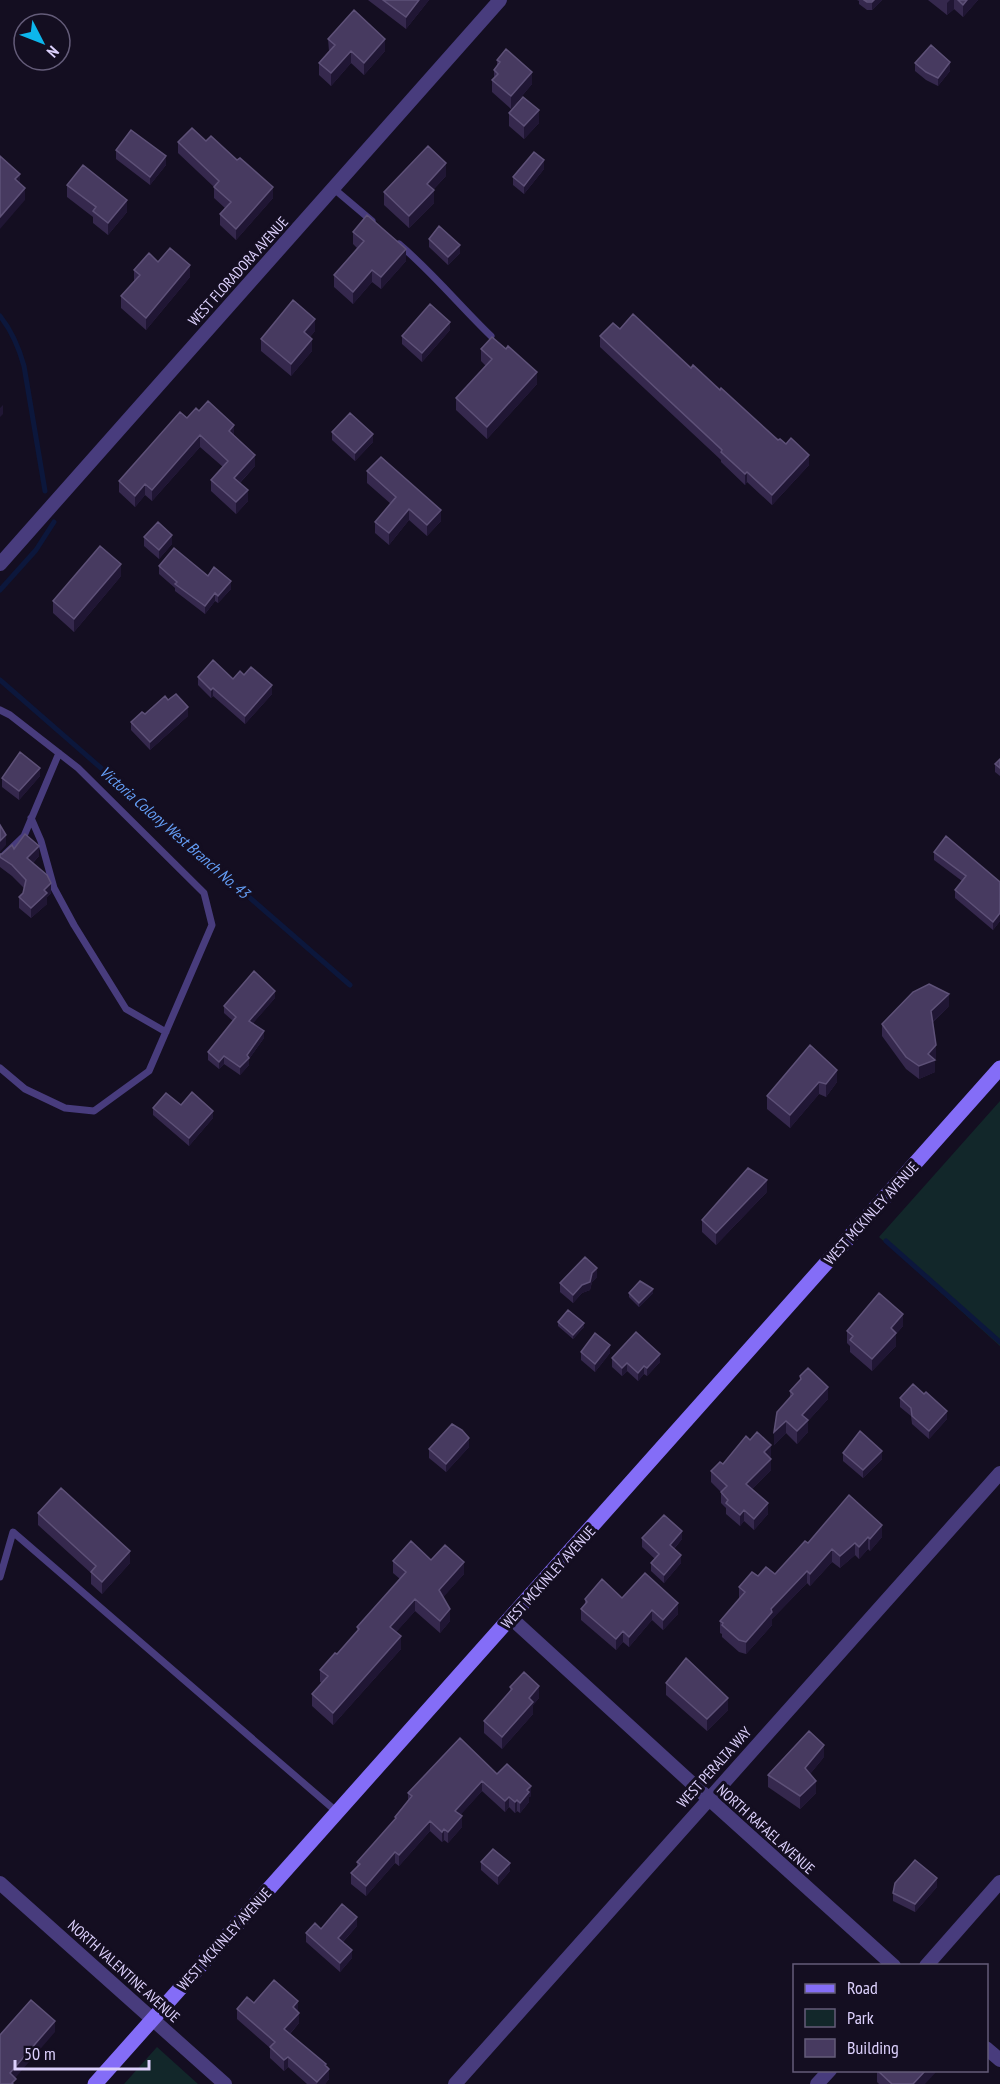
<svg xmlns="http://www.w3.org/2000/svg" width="1000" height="2084" font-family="'PT Sans Narrow',sans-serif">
  <rect width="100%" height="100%" fill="#140e21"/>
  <path fill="#12272a" d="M1000,1101v245l-121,-109z
    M157,2047l41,37h-74z"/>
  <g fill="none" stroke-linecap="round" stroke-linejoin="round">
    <path stroke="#0c173c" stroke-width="5" d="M0,316c12,15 19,32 24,50l21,125
      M0,590l36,-40 18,-28
      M0,680l350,305
      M886,1241l114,101"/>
    <path stroke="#483c7d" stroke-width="7" d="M333,188l39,33
      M399,244c33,28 61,62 92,92
      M0,710l10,5 68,53 126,125 8,32 -63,146 -55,40 -29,-3 -40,-19 -25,-21
      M31,818l10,23 13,47 20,37 52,84 40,23
      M0,859l24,-23 35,-83
      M0,1577l13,-45 324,280"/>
    <path stroke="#483c7d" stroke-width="14" d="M0,564l500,-564
      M511,1618l197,180 186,168
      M0,1883l225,201
      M926,1966l74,-84
      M986,2048l14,12
      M455,2084l545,-611
      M817,2084l13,-14"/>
    <path stroke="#846df7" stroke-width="15" d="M95,2084l905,-1016"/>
  </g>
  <path fill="#35284d" d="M368,0h61l-23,29z
    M857,0h25l-10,10h-5l-8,-6v-3z
    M928,0h50l-15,17 -9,-8 -7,6z
    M328,39l57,12 -21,24 -13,-12 -20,23 -12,-11v-12l10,-12z
    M497,60l35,24 -21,25 -19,-17v-12l2,-2v-8l3,-4z
    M915,63l35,8 -12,15 -12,-6 -11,-9z
    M509,113l30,10 -15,16 -15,-13z
    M206,141l67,57 -37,42 -16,-15v-11l5,-6 -11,-10v-11l-36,-34v-11z
    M116,150l50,15 -16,20 -34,-26z
    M544,169l-20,25 -11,-9v-8z
    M446,176l-13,14 1,13 -25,25 -25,-23v-13z
    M67,185l60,27 -19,23 -15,-12v-6l-26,-20z
    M353,232l53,29 -25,28 -9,-7 -19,22 -19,-17v-12l23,-27 -4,-4z
    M429,239l31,14 -12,12 -19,-18z
    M134,270l56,7 -44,53 -25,-22v-12l13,-15z
    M620,329l71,39 29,22 89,75 -37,40 -25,-23 -2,3 -24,-23v-2l-121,-113v-11z
    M450,330l-28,32 -20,-18v-8z
    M315,331l-5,6 2,14 -21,25 -30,-25v-12z
    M481,349h25l31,35 -50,55 -31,-29v-12l30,-32 -5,-5z
    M199,411l35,25 21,30 -15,17 8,18 -12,13 -25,-23v-11l12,-13 -23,-20 -48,54 -7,-6 -10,12 -16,-15v-11l68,-63z
    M332,432l41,10 -18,19 -23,-21z
    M367,471l74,50 -14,15 -18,-16 -20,25 -14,-12v-11l16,-18 -24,-21z
    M144,537l28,7 -13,15 -15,-13z
    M159,566l49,10 23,13 -13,14 -3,-2 -10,13 -30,-23v-3l-16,-14z
    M121,576l-47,56 -21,-19v-12z
    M244,675l28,19 -27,30 -32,-28 -2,2 -13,-13v-8l35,2z
    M168,700l20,16 -38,34 -19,-20v-8l14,-8z
    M1000,759v17l-5,-4v-8z
    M40,776l-21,24 -17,-13v-9z
    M14,849l25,7 -6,7 18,30 -4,4v7l-16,14 -12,-10v-11l4,-4 1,-5 -12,-12 -12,-9v-13h2z
    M934,852l66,30v39l-7,9 -38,-32v-8l7,-9 -28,-21z
    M275,998l-22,25 11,15 -15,21v6l-9,10 -16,-11 -5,5 -11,-9v-8l25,-31 -9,-8v-7z
    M949,1006l-16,16 3,36 -1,1v13l-16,7 -13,-10 -24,-33v-12z
    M810,1045l27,37 -11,15 -7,-3 -29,34 -23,-19v-13z
    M181,1105l32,13 -24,28 -36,-31v-7z
    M767,1192l-51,53 -14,-13v-12z
    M597,1277l-5,5 -2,8 -8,3 -9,10 -13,-11v-9z
    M629,1293h24l-14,14 -10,-10z
    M558,1322l26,5 -11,12 -15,-13z
    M903,1326l-7,8v12l-24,25 -22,-19v-6l-3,-3v-12z
    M581,1352l29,1 -15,19 -14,-12z
    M612,1358l48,4 -13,14 -3,-2 -6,7 -11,-10 -5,5 -10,-9z
    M800,1376l28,23 -20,22v11l-11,12 -11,-11 -12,12 16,-48v-6l10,-11z
    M900,1398l47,21 -18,20 -17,-15 -1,-8 -11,-9z
    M469,1447l-23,25 -17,-14v-9z
    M843,1453l39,6 -19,19 -20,-17z
    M771,1456l-2,1 2,13 -19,19 16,25 -14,16 -10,-9 -4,5 -14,-12v-6l-5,-5v-11l-10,-10v-11l12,-7z
    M849,1495l33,42 -12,14 -2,-2 -9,10 -4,-4 -15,13 -8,-6 -22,24 -3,-3 -35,36v6l-26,29 -7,-2 -17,-15v-3l-2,-1v-12l19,-22v-12l19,-11 17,-2 33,-31z
    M38,1513l92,50 -28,31 -11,-10v-11l-53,-48z
    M642,1538l40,1 -8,10 7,14 -17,20 -13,-12v-8l4,-4 -13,-12z
    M431,1560l33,14 -21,23 7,24 -10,12 -25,-22 -19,21 5,17 -68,76 -21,-19v-12l10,-11 -2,-1v-12l17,-16 20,-23v-4l43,-48 -7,-6v-12z
    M622,1598l56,16 -15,16 -11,-10 -23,27 -6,-5 -7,8 -35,-30v-11l4,-4v-6z
    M666,1683l62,27 -21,21 -41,-36z
    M510,1687l29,11 -6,7v9l-31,35 -18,-16v-12l26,-29z
    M824,1757l-14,17 6,19 -16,16 -32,-22v-12z
    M497,1774l34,22 -2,1v5l-9,11 -3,-2 -2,2 -6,-6 -4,5 -23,-21 -22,24 2,12 -14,16 -4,-3 -2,2 -12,-11 -31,35 -4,-3 -29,33 -15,-12v-11l6,-7v-4l38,-43v-2l13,-17v-7z
    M481,1862l29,9 -12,14 -17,-15z
    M937,1887l-22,25 -22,-11v-8z
    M357,1926l-14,16 9,16 -12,14 -34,-30v-9l15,-4z
    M254,2003l44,9 1,11 -9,11 36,32 3,13 -4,5h-18l-19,-17 -4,4 -14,-13v-10l-33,-29v-10z
    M877,2070l48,14h-46l-2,-2z"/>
  <path fill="#201634" d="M419,0h10l-23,29v-12z
    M874,0h8l-10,10v-8z
    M950,0h4v9l-7,6v-12z
    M967,0h11l-15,17v-12z
    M385,39v12l-21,24v-12z
    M351,51v12l-20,23v-13z
    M950,62v9l-12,15v-8z
    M532,72v12l-21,25v-13z
    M539,110v13l-15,16v-13z
    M166,156v9l-16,20v-8z
    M544,160v9l-20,25v-8z
    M446,163v13l-19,20v-12z
    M20,174v12l-5,-7z
    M273,187v11l-37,42v-11z
    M25,188v12l-25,29v-12z
    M434,190v13l-25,25v-12z
    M127,200v12l-19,23v-12z
    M460,245v8l-12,12v-8z
    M406,249v12l-25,28v-12z
    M190,265v12l-44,53v-12z
    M372,270v12l-19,22v-12z
    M315,319v12l-11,13v-12z
    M450,322v8l-28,32v-9z
    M312,339v12l-21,25v-12z
    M537,372v12l-50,55v-12z
    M3,405v9l-3,3v-9z
    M234,425v11l-5,-5z
    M373,434v8l-18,19v-8z
    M200,435v12l-48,54v-11z
    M255,455v11l-21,23v-11z
    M809,455v10l-37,40v-10z
    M747,472v10l-2,3v-11z
    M145,484v11l-10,12v-11z
    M248,490v11l-12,13v-12z
    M409,509v11l-20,25v-12z
    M441,510v11l-14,15v-11z
    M172,535v9l-13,15v-9z
    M121,564v12l-47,56v-13z
    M231,581v8l-13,14v-7z
    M215,593v8l-10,13v-8z
    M272,685v9l-27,30v-8z
    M213,688v8l-2,2v-8z
    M188,707v9l-38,34v-8z
    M40,768v8l-21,24v-9z
    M6,835v10l-6,7v-11z
    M39,846v10l-12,13v-11z
    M51,883v10l-4,4v7l-16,14v-10l13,-18z
    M1000,913v8l-7,9v-8z
    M275,991v7l-26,30v-7z
    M949,994v12l-18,17v-12z
    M264,1031v7l-15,21v6l-9,10v-8l7,-12z
    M936,1045v13l-3,3 2,-1v12l-16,7v-13l9,-12z
    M224,1056v8l-5,5v-7z
    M837,1070v12l-11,15v-13z
    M819,1082v12l-29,34v-13z
    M213,1111v7l-24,28v-8z
    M767,1180v12l-51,53v-12z
    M597,1268v9l-5,5 -2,8 -8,3 -9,10v-8z
    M653,1289v4l-14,14v-4z
    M903,1314v12l-7,8v12l-24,25v-12l19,-31z
    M584,1323v4l-11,12v-4z
    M610,1345v8l-15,19v-8z
    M660,1354v8l-13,14v-8z
    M627,1363v8l-5,5v-8z
    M644,1366v8l-6,7v-8z
    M828,1387v12l-20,22v11l-11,12v-13l5,-16z
    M947,1411v8l-18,20v-8z
    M786,1421v12l-12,12v-13z
    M469,1438v9l-23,25v-8z
    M771,1445v11l-7,7v-11z
    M882,1451v8l-19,19v-8z
    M771,1459v11l-25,25v-11z
    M768,1503v11l-14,16v-11z
    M744,1510v11l-4,5v-11z
    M882,1525v12l-12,14v-12z
    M682,1531v8l-12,14v-8z
    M868,1537v12l-9,10v-12z
    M855,1543v12l-15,13v-12z
    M832,1549v13l-22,24v-12z
    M130,1551v12l-28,31v-12z
    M681,1555v8l-17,20v-8z
    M464,1562v12l-25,28v-12z
    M807,1571v12l-35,36v6l-26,29v-12l25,-33z
    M415,1599v12l-25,28v-12z
    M678,1603v11l-15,16v-10z
    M450,1609v12l-10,12v-12z
    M652,1610v10l-23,27v-10z
    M623,1631v11l-7,8v-11z
    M401,1636v13l-68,76v-12z
    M539,1686v12l-6,7v9l-31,35v-12l27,-39z
    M728,1698v12l-21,21v-12z
    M824,1745v12l-19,23v-12z
    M482,1781v10l-27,30v-10z
    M816,1781v12l-16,16v-13z
    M531,1786v10l-2,1v5l-9,11v-10l7,-13z
    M509,1797v10l-4,5v-11z
    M517,1800v11l-2,2v-11z
    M462,1816v11l-14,16v-11z
    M430,1821v10l-31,35v-11z
    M444,1829v11l-2,2v-10z
    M395,1852v11l-29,33v-10z
    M510,1863v8l-12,14v-9z
    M937,1878v9l-22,25v-8z
    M357,1917v9l-19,21v-9z
    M352,1950v8l-12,14v-9z
    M298,2001v11l-5,-5z
    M299,2013v10l-15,17v-11z
    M55,2021v11l-45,52v-11z
    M288,2057v10l-4,4v-11z
    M326,2064v8l3,-3v10l-4,5h-8v-2z
    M926,2070h12l-13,14h-12z"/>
  <path fill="#473a60" stroke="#5e5178" stroke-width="1.5" d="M383,0h36l-13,17z
    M864,0h10l-2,2h-5z
    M958,0h9l-4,5z
    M354,10l31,29 -21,24 -13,-12 -20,22 -12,-10 16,-18 -7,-6z
    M931,45l19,17 -12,16 -12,-6 -11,-9z
    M506,49l26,23 -21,24 -19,-16 6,-6 -4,-4 6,-8 -3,-2z
    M523,97l16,13 -15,16 -15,-13z
    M192,128l14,13 5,-5 26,24 3,-2 33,29 -37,42 -16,-15 11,-12 -17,-15 5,-6 -41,-39z
    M131,130l35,26 -16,21 -34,-27z
    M428,146l18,17 -19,21 7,6 -25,26 -25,-24z
    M534,152l10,8 -20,26 -11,-9z
    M0,156l20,18 -5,5 10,9 -25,29z
    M83,165l44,35 -19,23 -15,-12 3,-4 -29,-22z
    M367,215l39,34 -25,28 -9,-7 -19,22 -19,-17 30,-34 -11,-9z
    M439,226l21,19 -12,12 -19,-18z
    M170,248l20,17 -44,53 -25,-22 19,-21 -6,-5 15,-17 9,9z
    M293,300l22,19 -11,13 8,7 -21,25 -30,-25z
    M430,304l20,18 -28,31 -20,-17z
    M633,314l58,54 2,-3 27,25 1,-2 57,52 2,-1 6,5 5,-6 18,17 -37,40 -25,-23 -2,2 -24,-22 1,-2 -122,-114 13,-13 7,6z
    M492,337l14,12 2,-3 29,26 -50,55 -31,-29 36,-39 -11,-10z
    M208,401l26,24 -5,6 26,24 -21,23 14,12 -12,12 -25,-22 17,-19 -28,-26 -48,55 -7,-6 -10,12 -16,-15 61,-69 7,6 9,-10 3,3z
    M350,413l23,21 -18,19 -23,-21z
    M381,457l60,53 -14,15 -18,-16 -20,24 -14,-11 21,-25 -29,-26z
    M158,522l14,13 -13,15 -15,-13z
    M100,546l21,18 -47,55 -21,-18z
    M174,548l34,28 6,-9 17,14 -13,15 -3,-3 -10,13 -30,-22 2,-2 -18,-16z
    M213,660l20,19 7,-8 4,4 7,-8 21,18 -27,31 -32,-28 -2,2 -13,-13z
    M176,694l12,13 -38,35 -19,-20 11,-10 3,2 20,-18 3,4z
    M20,752l20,16 -21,23 -17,-13z
    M1000,759v9l-5,-4z
    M0,825l6,10 -6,6z
    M25,834l14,12 -12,12 20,17 4,8 -7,7 3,3 -16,15 -12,-11 4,-4 3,-13 -14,-15 -12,-8v-3h2l10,-9 2,4z
    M946,836l54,46v31l-7,9 -38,-32 11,-14 -32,-24z
    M254,971l21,20 -26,30 15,10 -17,24 2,3 -9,9 -16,-11 -5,6 -11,-10 28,-35 -12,-11z
    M929,984l20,10 -18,17 5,34 -8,9 7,6 -16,6 -13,-9 -24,-33 31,-32z
    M810,1045l27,25 -11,14 -7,-2 -29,33 -23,-19z
    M192,1092l21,19 -24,27 -36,-30 13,-15 15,12z
    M748,1168l19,12 -51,53 -14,-13z
    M585,1257l12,11 -5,5 -2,9 -8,3 -9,10 -13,-12z
    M640,1281l13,8 -14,14 -10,-10z
    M879,1293l24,21 -12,14 5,5 -24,26 -22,-19 3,-4 -6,-5z
    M568,1310l16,13 -11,12 -15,-13z
    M636,1332l24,22 -13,14 -3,-2 -6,7 -11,-10 -5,5 -10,-10z
    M595,1333l15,12 -15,19 -14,-12z
    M808,1368l20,19 -26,28 6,5 -11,11 -11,-10 -12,11 3,-20 16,-18 -3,-3 11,-12 -1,-3z
    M913,1384l11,10 2,-2 21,19 -18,20 -17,-15 -1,-8 -11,-10z
    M452,1424l10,6 7,8 -23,26 -17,-15z
    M860,1431l22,20 -19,19 -20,-17z
    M757,1432l14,13 -7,7 7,7 -25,25 22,19 -14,16 -10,-9 -4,5 -14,-12 2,-3 -7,-8 6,-6 -16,-15 9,-9 3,2 23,-28 4,4z
    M61,1488l69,63 -28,31 -11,-10 5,-6 -58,-53z
    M849,1495l33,30 -12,14 -2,-2 -9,10 -4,-4 -15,13 -8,-7 -22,25 -3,-3 -36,38 1,3 -26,30 -7,-2 -17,-15 1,-2 -3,-2 25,-29 -6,-5 13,-15 6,4 8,-9 9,7 30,-33 3,2z
    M664,1515l18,16 -12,14 11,10 -17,20 -13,-12 8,-9 -17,-16z
    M411,1541l20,19 14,-15 19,17 -25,28 11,19 -10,12 -25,-22 -25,28 11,9 -68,77 -21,-19 16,-18 -8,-6 15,-17 2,1 22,-25 -2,-2 49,-55 -13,-11z
    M645,1573l33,30 -15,17 -11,-10 -23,27 -6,-6 -7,8 -35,-30 6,-7 -2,-3 17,-20 20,19z
    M686,1658l42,40 -21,21 -41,-36z
    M524,1672l15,14 -10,12 4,4 -31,35 -18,-16 28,-32 -2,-2z
    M809,1731l15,14 -19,23 11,13 -16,15 -32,-21z
    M460,1738l37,36 10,-10 24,22 -4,4 2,2 -9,11 -3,-3 -2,2 -6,-5 -4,4 -23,-20 -27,30 7,5 -14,16 -4,-3 -2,3 -12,-11 -31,34 -4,-3 -29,34 -15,-13 9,-9 -3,-2 39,-44 -1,-1 17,-21 -4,-3z
    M493,1849l17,14 -12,13 -17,-14z
    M915,1860l22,18 -22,26 -22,-11 2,-10z
    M342,1904l15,13 -19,21 14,12 -12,13 -34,-30 9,-10 6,6z
    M274,1980l24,21 -5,6 6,6 -15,16 42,35 -1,1 4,4 -12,13 -29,-25 -4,3 -14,-13 5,-5 -38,-33 10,-12 7,6z
    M31,2000l24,21 -45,52 6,6 -4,4 1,1h-13v-49z
    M877,2070h49l-13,14h-21z"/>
  <g text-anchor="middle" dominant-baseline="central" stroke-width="6" stroke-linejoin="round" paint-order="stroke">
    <g font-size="15" fill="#dcd0fc" stroke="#140e21">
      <text transform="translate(238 271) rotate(-48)">WEST FLORADORA AVENUE</text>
      <text transform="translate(871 1213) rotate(-48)">WEST MCKINLEY AVENUE</text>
      <text transform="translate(548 1577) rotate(-48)">WEST MCKINLEY AVENUE</text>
      <text transform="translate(714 1767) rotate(-48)">WEST PERALTA WAY</text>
      <text transform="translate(766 1829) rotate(42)">NORTH RAFAEL AVENUE</text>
      <text transform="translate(224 1939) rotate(-48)">WEST MCKINLEY AVENUE</text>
      <text transform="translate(124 1971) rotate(42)">NORTH VALENTINE AVENUE</text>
    </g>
    <g font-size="16" font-style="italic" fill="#649ef6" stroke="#140e21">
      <text transform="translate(175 832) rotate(41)">Victoria Colony West Branch No. 43</text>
    </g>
  </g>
  <rect x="793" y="1964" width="195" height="108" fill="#140e21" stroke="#645c79" stroke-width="1.5"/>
  <rect x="805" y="1984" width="30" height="9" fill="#846df7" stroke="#645c79" stroke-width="1.5"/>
  <text x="847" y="1994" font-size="18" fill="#dcd0fc">Road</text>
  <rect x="805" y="2009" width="30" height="18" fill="#12272a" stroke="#645c79" stroke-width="1.5"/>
  <text x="847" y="2024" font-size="18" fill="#dcd0fc">Park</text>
  <rect x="805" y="2039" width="30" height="18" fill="#473a60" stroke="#645c79" stroke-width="1.5"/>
  <text x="847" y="2054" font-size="18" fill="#dcd0fc">Building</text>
  <g transform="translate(42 42) rotate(132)"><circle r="28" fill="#140e21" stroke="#645c79" stroke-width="1.5"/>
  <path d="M0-4.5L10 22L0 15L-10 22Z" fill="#0db6ec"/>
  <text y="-9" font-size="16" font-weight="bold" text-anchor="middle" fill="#dcd0fc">N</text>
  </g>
  <path d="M15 2060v9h134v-9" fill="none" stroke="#dcd0fc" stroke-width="3"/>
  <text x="24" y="2060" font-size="18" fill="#dcd0fc" stroke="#140e21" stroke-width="4.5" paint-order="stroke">50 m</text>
</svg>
